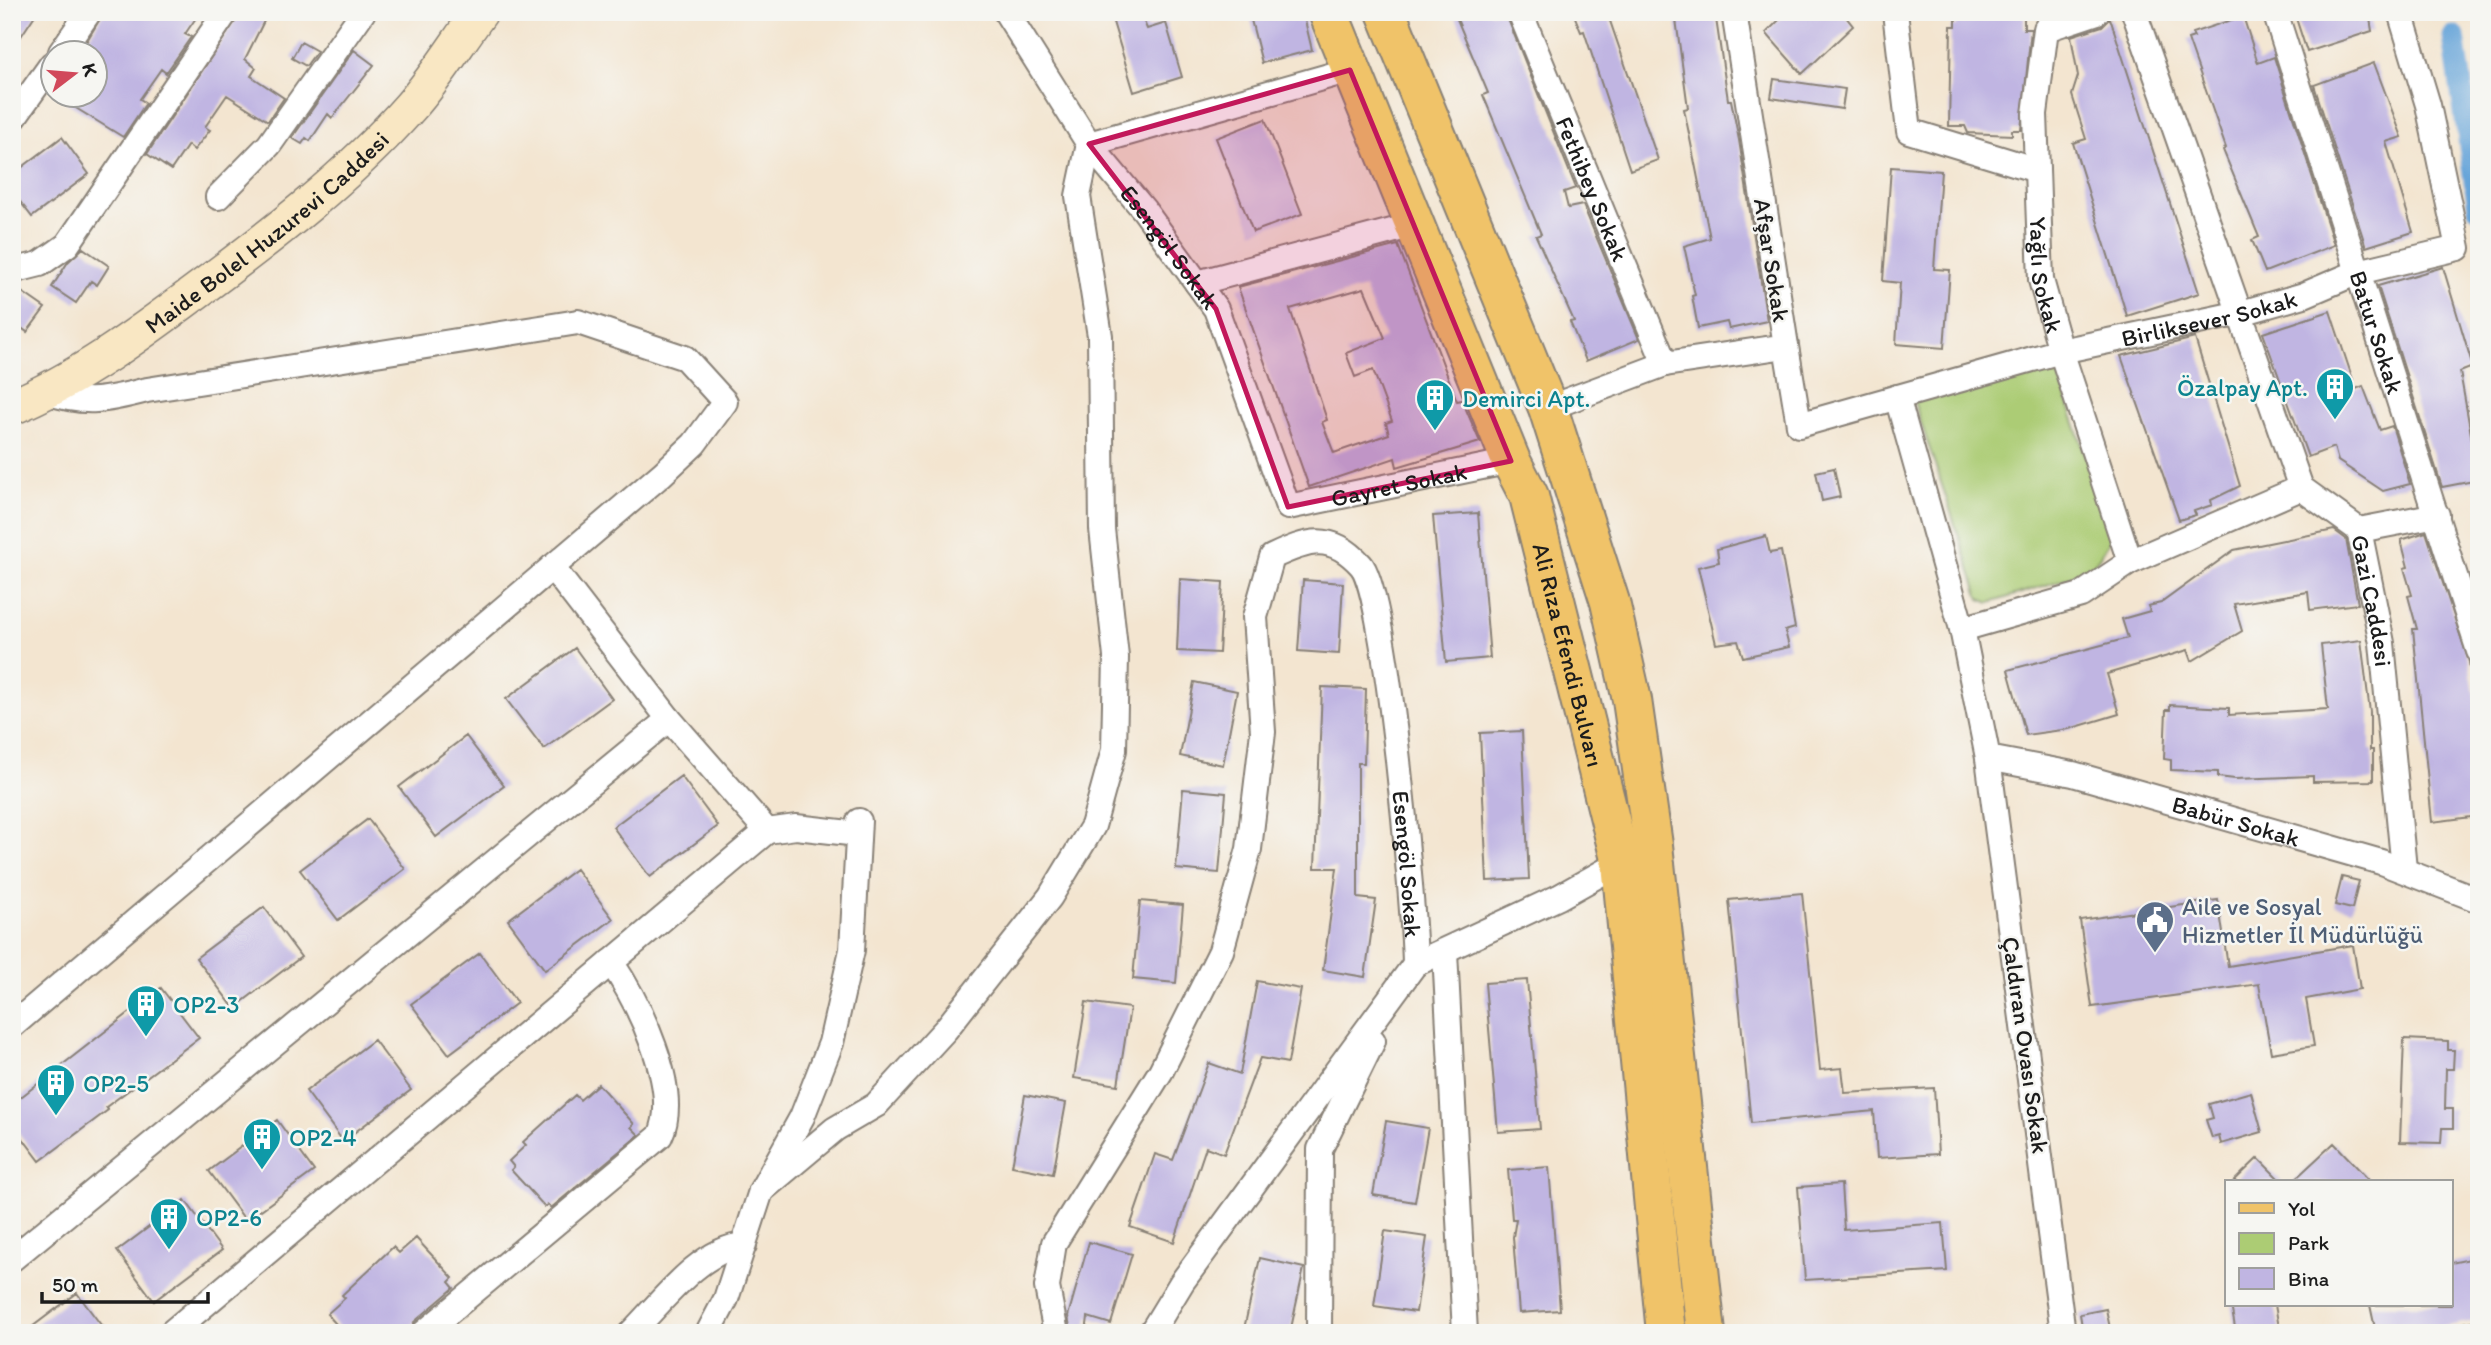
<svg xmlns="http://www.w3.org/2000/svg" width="2491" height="1345" font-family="Itim,sans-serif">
  <rect width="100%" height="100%" fill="#f6f6f2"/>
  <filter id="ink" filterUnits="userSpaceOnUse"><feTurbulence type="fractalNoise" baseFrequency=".0143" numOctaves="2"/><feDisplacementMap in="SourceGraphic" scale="14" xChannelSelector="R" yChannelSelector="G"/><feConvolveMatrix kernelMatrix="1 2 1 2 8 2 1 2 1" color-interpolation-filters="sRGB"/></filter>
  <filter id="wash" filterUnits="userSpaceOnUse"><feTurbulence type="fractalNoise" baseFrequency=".00686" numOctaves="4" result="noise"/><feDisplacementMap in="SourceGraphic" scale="28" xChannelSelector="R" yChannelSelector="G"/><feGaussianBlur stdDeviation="1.57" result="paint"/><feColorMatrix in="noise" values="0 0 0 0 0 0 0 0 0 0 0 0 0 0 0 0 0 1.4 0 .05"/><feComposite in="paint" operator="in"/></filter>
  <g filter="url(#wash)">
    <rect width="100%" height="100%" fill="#f3e5d0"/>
    <path fill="#accc74" stroke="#647448" stroke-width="2" d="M2054,361l59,175 -23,35 -100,32 -10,-4 -67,-200z"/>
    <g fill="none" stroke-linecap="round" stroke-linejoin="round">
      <path stroke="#67a5d9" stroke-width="23" d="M2454,37l25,171"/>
    </g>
    <g id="blocks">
      <path fill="#c0b5e2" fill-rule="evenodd" d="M12,12h25l-25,38z
        M104,12h96l-15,22 6,3 -25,36 -5,-4 -21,30 6,4 -23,34 -70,-43h41v-43l-9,-7z
        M241,12h14l10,7 -20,40 11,9 -5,8 33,22 -16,23 -41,-26 -22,32 5,3 -16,20 -6,-5 -17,25 -24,-16z
        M1110,12h30l7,17 19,-6 16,54 -48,15z
        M1249,12h54l9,38 -50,13z
        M1454,12h51l71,176 -12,4 4,16 15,-3 56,134 -53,22 -16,-39 4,-1 -38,-85 5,-2 -58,-139 5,-2z
        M1573,12h55l-18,9 48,139 -28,10 -46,-139 -3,1z
        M1675,12h40l13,88h3l8,40 28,181 -38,8 -2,-7 -29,6 -6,-32 3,-1 -11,-49 26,-8 -26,-129 4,-1z
        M1787,12h55l11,14 -51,48 -36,-41z
        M1956,12h68v17h7l-10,101h-9v5l-44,-2 -3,-7h-16l2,-100h5z
        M2294,12h75l3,19 -65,21z
        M2243,16l15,47 16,-6 60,188 -69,27 -13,-32 7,-3 -36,-87 3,-2 -38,-109 6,-2 -2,-4z
        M2110,18l89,275 -72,23 -54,-173 13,-4 -14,-44 6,-19 -7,-40 31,-10z
        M301,42l16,9 -11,15 -14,-8z
        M354,50l20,15 -42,53 -4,-4 -18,27 -4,-3 -4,6 -10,-6z
        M2374,63l28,74 -16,5 27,90 -47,15 -52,-162z
        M1774,79l71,10 -3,20 -71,-11z
        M1265,119l37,95 -49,18 -37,-94z
        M62,137l27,37 -57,43 -20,-26v-16z
        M1891,167l50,4 -7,98 16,1 -6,78 -48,-4 4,-61 -17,-2z
        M1398,245l59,156 5,-1 18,42 -83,25 -2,-9 -86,29 -71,-200zM1364,288l21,50 -39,15 9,24 18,-7 19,51 -6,2 3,11 -55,19 -12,-31 5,-2 -37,-111z
        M83,248l26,18 -12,19 -6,-4 -15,22 -24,-16 16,-25z
        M2443,267l30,100 -13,5 19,108 -37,7 -64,-201z
        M12,285l33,23 -18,24 -15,-11z
        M2330,311l26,78 7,-3 17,44 12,-4 18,58 -27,7 -45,-30 -4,-14 -26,10 -45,-124z
        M2195,338l45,148 -29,14 1,5 -18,6 2,4 -17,5 -58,-164z
        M1834,468l6,29 -18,4 -6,-29z
        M1478,513l12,145 -44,4 -13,-146z
        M2334,530l12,9 12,65 -48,6 -2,-18 -74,12 8,27 -50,30 -4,-11 -81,24 12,40 -50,15 -43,6 -18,-65 120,-32 -6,-19 28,-8 -2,-5 13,-3 73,-53z
        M2426,532l43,130 10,62v92l-47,6 -19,-193h4l-9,-33 4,-1 -8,-27 4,-1 -7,-27z
        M1766,536l4,17 11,-2 14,77 -10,3 4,16 -46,10 -5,-16 -22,3 -18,-77 21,-5 -2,-13z
        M1180,579l43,3 -4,71 -42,-2z
        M1303,580l40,3 -4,71 -41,-3z
        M2361,640l9,72v38h3v31l-60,1v-6l-78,3 -17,-2v-5l-47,-2v-10l-7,-1 2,-49h4v-5l59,3v7l99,-6 -7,-64z
        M575,648l37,51 -68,50 -38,-50z
        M1194,682l43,9 -14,74 -43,-9z
        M1322,687l44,2 -2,74h-6v135l18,2 -11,77 -42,-7 14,-102h-22z
        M1522,731l7,148 -42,2 -7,-148z
        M466,736l38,50 -68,51 -37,-50z
        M681,776l37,50 -68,51 -37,-50z
        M1183,789l43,4 -7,80 -43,-4z
        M368,819l37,50 -67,51 -38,-50z
        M576,869l37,50 -68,51 -37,-50z
        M2342,877l17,4 -7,28 -17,-4z
        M1802,893l18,177 22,-2 3,25 89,-5 4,66 -61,4 -3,-47 -123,12 -22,-223z
        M2218,900l10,66 125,-21 7,44 -54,10 8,47 -43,7 -12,-69 -167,23 -12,-87z
        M1140,901l43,4 -7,78 -43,-4z
        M264,907l37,50 -67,51 -38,-50z
        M480,953l37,50 -68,51 -38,-50z
        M1527,980l13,149 -42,3 -13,-149z
        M1257,981l44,8 -13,74 -28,-5 -36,96 -18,-7 -32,95 -44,-15 25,-73 18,6 36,-97 31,11z
        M161,988l38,50 -93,69 2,3 -68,51 -28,-37v-20z
        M1086,1002l44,6 -12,77 -44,-7z
        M2404,1039l44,2v9h6l-1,19h-7l-1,40h8v19h-11l-1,15 -41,-1z
        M374,1040l37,50 -68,51 -37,-50z
        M598,1084l36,40 -3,3 8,8 -88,73 -3,-3 -3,2 -34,-37 3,-3 -5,-6 17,-16 -3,-3 52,-47 5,5z
        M2251,1092l11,40 -41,12 -2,-8 -7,2 -6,-18 7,-2 -4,-14z
        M1025,1095l41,8 -13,71 -41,-8z
        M277,1120l37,51 -68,50 -37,-50z
        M1386,1121l42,7 -13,74 -42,-7z
        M2334,1143l37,39h-79z
        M2258,1158l24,24h-49z
        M1549,1167l11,143 -41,3 -6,-76 3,-18h-4l-4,-49z
        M1841,1184l3,46 99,-7 4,48 -142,9 -7,-93z
        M185,1200l37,50 -68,51 -37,-50z
        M1385,1231l42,6 -11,75 -42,-6z
        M416,1238l37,40 -4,4 5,6 -40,34 -4,11h-66l-17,-19 18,-16 -3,-3 51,-48 6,6z
        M1089,1242l43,12 -21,70 -23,-7 -2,16h-15l-3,-17z
        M2479,1257v63l-68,13h-35l-6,-28h81v-42z
        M1260,1258l44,10 -14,65h-47z
        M77,1293l30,40h-83z
        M2231,1305h44l5,28h-44z
        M2106,1309l5,24h-28l-3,-19z"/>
    </g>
  </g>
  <g filter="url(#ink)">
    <use href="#blocks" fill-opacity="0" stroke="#888076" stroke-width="2"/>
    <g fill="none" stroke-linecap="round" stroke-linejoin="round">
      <defs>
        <g id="street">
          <path id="s1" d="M1006,12l83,132 55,66 72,99 72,198 223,-46"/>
          <path id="s2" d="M1520,12l145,352"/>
          <path d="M1895,12l14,119 128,39"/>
          <path id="s3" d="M2097,12l-51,17 -11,85 6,166 20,71 69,211"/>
          <path id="s4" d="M2134,12l167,476 58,42 23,113 22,226"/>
          <path id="s5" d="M2275,12l204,639"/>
          <path d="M61,52l28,-40"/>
          <path d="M12,120l40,-56"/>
          <path d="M218,197l51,-52 94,-133"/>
          <path d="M12,271l28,-7 27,-19 159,-233"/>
          <path d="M1197,283l217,-58"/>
          <path id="s6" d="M1786,346l13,79 262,-74 180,-38 63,-18 54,-23 100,-24 -30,-143 -28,-93"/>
          <path d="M1897,397l65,232"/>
          <path d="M1548,408l117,-44 121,-18 -52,-334"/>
          <path d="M2359,530l78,-15"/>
          <path id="s7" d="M1988,758l85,16 308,88 98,38"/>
          <path d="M767,831l29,-4 62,7"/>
          <path d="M1445,952l20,381"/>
          <path d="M12,1026l650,-552 32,-30 31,-42 -40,-44 -107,-36 -431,68c-39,10 -61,16 -100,2"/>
          <path d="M761,1191l74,-62 41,-24 70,-76 104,-132 43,-71 21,-76 2,-93 -14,-128 -2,-193 -22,-140 11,-52 261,-74"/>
          <path d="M12,1259l657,-540 -117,-152"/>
          <path d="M171,1333l596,-502 -98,-112"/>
          <path d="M424,1333l236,-197c22,-46 -22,-134 -49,-174"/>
          <path d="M631,1333c30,-30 69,-84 113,-88"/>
          <path d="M708,1333l18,-34 35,-108 41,-74 29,-74 21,-93 7,-129"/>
          <path id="s8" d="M1056,1333l-9,-46 7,-44 107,-172 60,-120 28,-102 14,-117 -8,-115 17,-60c36,-17 59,-25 89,8 26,28 53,345 54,399l144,-67 73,-41"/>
          <path d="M1151,1333l31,-51 233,-318"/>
          <path d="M1319,1333l1,-184 53,-108"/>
          <path d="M2063,1333l-75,-575 -26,-129 119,-34 49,-33 171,-74"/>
        </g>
        <g id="secondary">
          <path id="s9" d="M12,407c68,-29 126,-72 185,-116 76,-56 150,-113 213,-184 26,-29 47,-64 70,-95"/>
        </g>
        <g id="primary">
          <path id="s10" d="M1328,12l183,449 18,35 92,367 45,470"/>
          <path d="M1386,12l162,396 62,194 22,98 21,145 53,488"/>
        </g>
      </defs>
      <use href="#street" stroke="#888076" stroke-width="28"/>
      <use href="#secondary" stroke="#888076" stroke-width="38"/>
      <use href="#primary" stroke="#888076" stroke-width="42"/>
      <use href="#street" stroke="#fff" stroke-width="24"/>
      <use href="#secondary" stroke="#f9e7c3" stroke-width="35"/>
      <use href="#primary" stroke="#f0c369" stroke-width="38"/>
      <path stroke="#1c1c1c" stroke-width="2" d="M2476,12l3,21"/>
    </g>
  </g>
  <path fill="#c2185b" fill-opacity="0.2" stroke="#c2185b" stroke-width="5" stroke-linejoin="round" d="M1350,70l161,391 -223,46 -72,-198 -127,-165z"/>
  <defs>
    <symbol id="building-pin" viewBox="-11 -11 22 30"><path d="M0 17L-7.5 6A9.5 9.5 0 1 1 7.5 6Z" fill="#0f9aa8" stroke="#f6f6f2"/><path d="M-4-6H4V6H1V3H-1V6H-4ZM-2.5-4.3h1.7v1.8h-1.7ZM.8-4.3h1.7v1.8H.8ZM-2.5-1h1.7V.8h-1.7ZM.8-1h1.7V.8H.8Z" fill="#fff"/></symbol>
    <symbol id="civic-pin" viewBox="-11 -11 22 30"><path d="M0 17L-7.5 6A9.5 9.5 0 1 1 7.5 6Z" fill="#5c6f8a" stroke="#f6f6f2"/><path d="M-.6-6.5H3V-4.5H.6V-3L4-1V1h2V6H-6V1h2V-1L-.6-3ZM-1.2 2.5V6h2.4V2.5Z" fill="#fff"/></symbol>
  </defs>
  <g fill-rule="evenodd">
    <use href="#building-pin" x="2313" y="365" width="44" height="60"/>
    <use href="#building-pin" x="1413" y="376" width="44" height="60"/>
    <use href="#civic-pin" x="2133" y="898" width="44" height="60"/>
    <use href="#building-pin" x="124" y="982" width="44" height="60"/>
    <use href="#building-pin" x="34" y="1061" width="44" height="60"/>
    <use href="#building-pin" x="240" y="1115" width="44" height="60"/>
    <use href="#building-pin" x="147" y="1195" width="44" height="60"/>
  </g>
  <g text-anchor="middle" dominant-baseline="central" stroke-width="5" stroke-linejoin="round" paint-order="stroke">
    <g font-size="24" fill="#1c1c1c" stroke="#f6f6f2">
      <text stroke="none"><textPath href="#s2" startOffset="191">Fethibey Sokak</textPath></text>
      <text stroke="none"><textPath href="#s9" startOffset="310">Maide Bolel Huzurevi Caddesi</textPath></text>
      <text stroke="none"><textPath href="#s1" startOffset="287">Esengöl Sokak</textPath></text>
      <text transform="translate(1772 260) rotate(81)">Afşar Sokak</text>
      <text stroke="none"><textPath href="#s3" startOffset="301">Yağlı Sokak</textPath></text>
      <text stroke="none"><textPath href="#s6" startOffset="504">Birliksever Sokak</textPath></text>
      <text stroke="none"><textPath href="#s5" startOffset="336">Batur Sokak</textPath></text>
      <text stroke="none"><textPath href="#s1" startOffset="688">Gayret Sokak</textPath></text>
      <text stroke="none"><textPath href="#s4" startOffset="648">Gazi Caddesi</textPath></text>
      <text stroke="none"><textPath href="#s10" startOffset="688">Ali Rıza Efendi Bulvarı</textPath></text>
      <text stroke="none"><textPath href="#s7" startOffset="256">Babür Sokak</textPath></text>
      <text stroke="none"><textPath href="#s8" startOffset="1232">Esengöl Sokak</textPath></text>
      <text transform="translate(2026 1045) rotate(82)">Çaldıran Ovası Sokak</text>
    </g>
    <g font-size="24" fill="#0d838f" stroke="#f6f6f2" text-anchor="start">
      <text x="2308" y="387" text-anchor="end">Özalpay Apt.</text>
      <text x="1462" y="398">Demirci Apt.</text>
      <text x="173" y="1004">OP2-3</text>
      <text x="83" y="1083">OP2-5</text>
      <text x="289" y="1137">OP2-4</text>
      <text x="196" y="1217">OP2-6</text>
    </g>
    <g font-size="24" fill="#4e5e75" stroke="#f6f6f2" text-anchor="start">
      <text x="2182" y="906">Aile ve Sosyal<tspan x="2182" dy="28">Hizmetler İl Müdürlüğü</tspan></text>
    </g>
  </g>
  <rect width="2491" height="1345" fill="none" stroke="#f6f6f2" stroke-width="42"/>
  <rect x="2225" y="1180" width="228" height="126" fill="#f6f6f2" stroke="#9f9f9c" stroke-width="2"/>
  <rect x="2239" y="1203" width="35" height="10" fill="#f0c369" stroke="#9f9f9c" stroke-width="2"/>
  <text x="2288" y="1216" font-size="21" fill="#1c1c1c">Yol</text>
  <rect x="2239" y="1233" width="35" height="21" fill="#accc74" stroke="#9f9f9c" stroke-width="2"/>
  <text x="2288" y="1250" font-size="21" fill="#1c1c1c">Park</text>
  <rect x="2239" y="1268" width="35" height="21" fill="#c0b5e2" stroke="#9f9f9c" stroke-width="2"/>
  <text x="2288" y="1286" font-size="21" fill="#1c1c1c">Bina</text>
  <g transform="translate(74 74) rotate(74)"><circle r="33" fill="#f6f6f2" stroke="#9f9f9c" stroke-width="2"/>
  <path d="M0-5L12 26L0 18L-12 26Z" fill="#d1495b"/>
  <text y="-10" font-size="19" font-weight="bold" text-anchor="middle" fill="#1c1c1c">K</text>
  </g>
  <path d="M42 1292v10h166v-10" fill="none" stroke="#1c1c1c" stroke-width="3.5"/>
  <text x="52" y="1292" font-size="21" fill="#1c1c1c" stroke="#f6f6f2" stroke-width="5" paint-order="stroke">50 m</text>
</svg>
